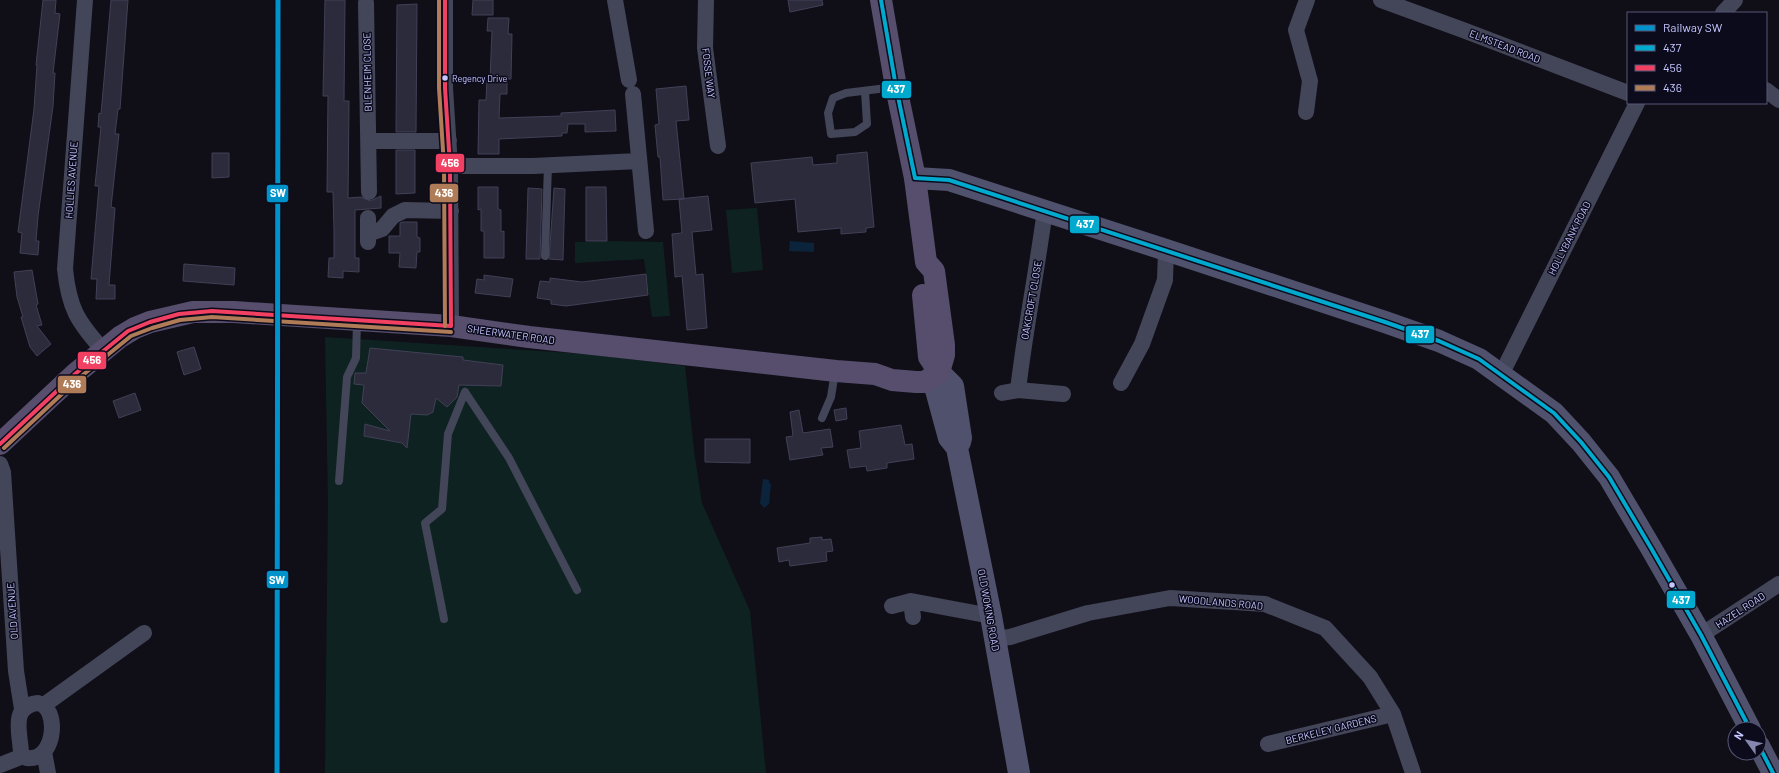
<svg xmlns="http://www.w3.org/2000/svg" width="1779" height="773" font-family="Barlow,sans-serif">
  <rect width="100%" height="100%" fill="#100f18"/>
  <path fill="#0e2321" d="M757,208l6,62 -31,3 -6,-63z
    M607,241l56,1 7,74 -18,1 -8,-58 -69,4v-21z
    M325,337l261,17 99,12 9,85 8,52 48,108 16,162h-441l3,-270z"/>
  <path fill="#0b243c" d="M790,241l24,2v9l-25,-1z
    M763,479l6,1v3l2,1 -2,20 -5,4 -4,-5z"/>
  <path fill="#2c2b3c" stroke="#414057" d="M43,0h13l-1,13 5,1 -7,59h2l-2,33 -15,110 -2,25h3l-1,14 -18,-2 2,-20 -4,-1 16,-123 3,-44h-1z
    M111,0h17l-8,109h-2l-3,25h4l-8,73 4,1 -6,77h6v14h-19l1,-20h-6l8,-93h-4l6,-59h-3l1,-14 2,1z
    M325,0h20l-1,101h5l-1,97 13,-1 9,4 11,-5v12l-26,2v48h4v14l-16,-1v7l-15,-1 1,-19h5v-28l-1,-38h-6l1,-96h-5z
    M473,0h20v15h-21z
    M788,0h34l1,5 -33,7z
    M417,4l-1,128h-20l1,-127z
    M488,18h21l-1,16h4l-1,45h-4v15h-7l-1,24 62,-2v-3l54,-3 1,21 -31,1v-8h-17l-1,9h-5v3l-63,3v15h-21l1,-54h7l1,-20h3l2,-49h-5z
    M686,86l3,34 -13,1 8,78 -21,1 -3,-43h-2l-2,-21 -1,-11 4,-1 -3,-35z
    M396,150h19v43l-19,1z
    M867,152l7,75 -8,1v4l-25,2v-6l-43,4 -3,-33 -40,4 -4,-40 61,-6 1,8 24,-2v-8z
    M212,153h17v24l-17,1z
    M478,187h20v22l3,1v22l3,-1v27h-20v-27h-3v-22l-3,1z
    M586,187h20l1,54h-21z
    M528,188l14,1 -2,70h-14z
    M554,188l11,1 -2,71 -14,-1z
    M708,196l4,34 -20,2 4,43 7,-1 4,54 -20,2 -5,-54 -7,1 -3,-43 10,-1 -3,-34z
    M403,222h14v15l3,1v14h-3l-1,16 -17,-1 1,-14h-11v-17h11v-13z
    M184,264l51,4 -1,17 -51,-4z
    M32,270l6,34 -2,1 6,20 -5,1 14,18 -14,12 -7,-9 -9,-30h2l-6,-20 -3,-25z
    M646,274l2,21 -82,11 -15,-2v-4l-14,-2 3,-17 10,1v-4l32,4z
    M484,275l29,4 -3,18 -35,-4 2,-14 7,1z
    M194,347l7,22 -17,6 -7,-23z
    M370,348l93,9v3l40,5 -2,21 -42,-1 -2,12 -10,10 -11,-9 -3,14 -6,3 -16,-1 -4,34 -5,-5 -38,-7 1,-12 25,7 -28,-28 2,-18 -10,-1 1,-11h11z
    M135,393l6,17 -22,8 -6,-17z
    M846,408l1,11 -11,2 -2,-11z
    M799,410l4,23 27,-4 3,18 -12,1 2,7 -33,5 -4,-23 7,-1 -3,-24z
    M901,425l4,20 7,-1 2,15 -27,4v5l-20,3 -1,-5 -16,2 -3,-18 14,-2 -2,-17z
    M705,439h45v24l-45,-1z
    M822,537v3l9,-1 2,12 -7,1 1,9 -37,5 -1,-6 -10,2 -2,-14 33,-5v-5z"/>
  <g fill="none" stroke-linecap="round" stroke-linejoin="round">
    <path stroke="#434559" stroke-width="8" d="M865,91l2,33 -12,8 -24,2 -3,-21 5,-15 13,-5 49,-6
      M545,256l3,-91
      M465,392l44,66 68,132
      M822,418l9,-21 4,-25
      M339,481l8,-104 9,-19 1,-37
      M444,619l-19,-96 17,-14 6,-75 17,-42"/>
    <path stroke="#434559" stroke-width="16" d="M85,0l-20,269c4,39 12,52 38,81
      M445,0v88l5,78 1,160
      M615,0l14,80
      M706,0l-1,48 13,98
      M1381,0l82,30 165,63
      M366,3l3,189
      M1723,13l12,-13
      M1766,90l13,10
      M633,94l13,137
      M1306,112l4,-31 -14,-51 11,-30
      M369,141h80
      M450,166h83l106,-5
      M368,234l14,-5 11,-13 12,-6 46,1
      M368,242v-24
      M1502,373l135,-270
      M1121,383l21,-39 23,-64 1,-30
      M1018,390c7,-60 19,-120 27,-180
      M1002,393l16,-3 45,4
      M0,464l3,8 13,199 6,38
      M911,601l2,16
      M892,606l19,-5 80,15
      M1701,635l78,-51
      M994,639l16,-2 78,-24 82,-15 95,6 60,24 45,49 23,37 20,59
      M38,703c21,4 18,54 -7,55 -5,1 -8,-2 -10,-6 -1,-19 -11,-46 17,-49z
      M44,705l100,-72
      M1268,744l125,-30
      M44,752l4,21
      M0,765l23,-9"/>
    <path stroke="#50516c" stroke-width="22" d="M915,178l34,2 217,70 219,72 54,19 40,18 75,54 27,29 28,35 42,71 50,87 49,94
      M939,372l-3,18 13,48 8,10 34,168 28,157
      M939,372l14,14 8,52 -1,4
      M1759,746l14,27"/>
    <path stroke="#564e6c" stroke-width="22" d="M881,0l15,87 19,91 11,84 8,9 10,74v10l-5,17
      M923,295l6,62 10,15
      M0,444l75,-70 45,-37 15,-9 15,-6 43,-10h41l217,14 78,11 307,34 39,3 17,6 24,2h9l14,-10"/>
    <defs>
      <path id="bus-1" d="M881,0l15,87 19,91
        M915,178l34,2 436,142 54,19 40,18 75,54 27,29 28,35 42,71 50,87 49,94
        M1759,746l14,27"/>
      <path id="bus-2" d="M445,0v88l5,78 1,160
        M0,444l75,-70 53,-43 22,-9 29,-8 33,-3 239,15"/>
      <path id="bus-3" d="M439,0v88l5,78 1,160
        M4,448l75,-70 52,-42 21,-8 28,-8 32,-3 239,15"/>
    </defs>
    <use href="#bus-1" stroke="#0c0b1c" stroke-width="7"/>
    <use href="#bus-2" stroke="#0c0b1c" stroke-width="7"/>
    <use href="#bus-3" stroke="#0c0b1c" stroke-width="7"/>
    <use href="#bus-1" stroke="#00a9ce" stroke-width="4"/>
    <use href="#bus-2" stroke="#f24062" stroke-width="4"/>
    <use href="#bus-3" stroke="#b07c57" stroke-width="4"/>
    <defs>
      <path id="rail-1" d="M277,773l1,-773"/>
    </defs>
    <use href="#rail-1" stroke="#0c0b1c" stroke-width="8"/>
    <use href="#rail-1" stroke="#0092cb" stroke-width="5"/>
  </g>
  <g fill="#c6c6ff" stroke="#0c0b1c" stroke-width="1.5">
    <circle cx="445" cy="78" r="3.5"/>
    <circle cx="1672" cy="585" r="3.5"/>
  </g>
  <g text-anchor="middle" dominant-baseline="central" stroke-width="3" stroke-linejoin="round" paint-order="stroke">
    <g font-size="9" fill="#c6c6ff" stroke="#0c0b1c" text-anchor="start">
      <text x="452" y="78">Regency Drive</text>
    </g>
    <g font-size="10" fill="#c6c6ff" stroke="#0c0b1c">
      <text transform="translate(1505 46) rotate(21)">ELMSTEAD ROAD</text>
      <text transform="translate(367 72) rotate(-91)">BLENHEIM CLOSE</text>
      <text transform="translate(709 73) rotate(83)">FOSSE WAY</text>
      <text transform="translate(71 180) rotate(-86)">HOLLIES AVENUE</text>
      <text transform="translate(1569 238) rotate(-63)">HOLLYBANK ROAD</text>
      <text transform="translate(1031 300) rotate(-80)">OAKCROFT CLOSE</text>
      <text transform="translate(511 334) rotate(8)">SHEERWATER ROAD</text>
      <text transform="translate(1221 602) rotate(5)">WOODLANDS ROAD</text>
      <text transform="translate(989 610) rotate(80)">OLD WOKING ROAD</text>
      <text transform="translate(1740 610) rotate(-33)">HAZEL ROAD</text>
      <text transform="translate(12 611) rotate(-94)">OLD AVENUE</text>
      <text transform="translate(1331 729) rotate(-14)">BERKELEY GARDENS</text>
    </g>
  </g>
  <g stroke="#0c0b1c" stroke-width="1.5">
    <rect x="881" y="80" width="31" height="19" rx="4" fill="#00a9ce"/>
    <rect x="435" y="153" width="30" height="20" rx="4" fill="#f24062"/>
    <rect x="429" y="183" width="30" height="20" rx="4" fill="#b07c57"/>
    <rect x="266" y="184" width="23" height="19" rx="4" fill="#0092cb"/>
    <rect x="1069" y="215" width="31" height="19" rx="4" fill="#00a9ce"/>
    <rect x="1405" y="325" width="30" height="19" rx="4" fill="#00a9ce"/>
    <rect x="77" y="351" width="30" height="19" rx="4" fill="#f24062"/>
    <rect x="57" y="375" width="30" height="19" rx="4" fill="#b07c57"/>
    <rect x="266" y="570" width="23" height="19" rx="4" fill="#0092cb"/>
    <rect x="1666" y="590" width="30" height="19" rx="4" fill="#00a9ce"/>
  </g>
  <g font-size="11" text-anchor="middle" font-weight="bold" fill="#fff">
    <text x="896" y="93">437</text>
    <text x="450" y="167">456</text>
    <text x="444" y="197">436</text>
    <text x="278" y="197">SW</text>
    <text x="1085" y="228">437</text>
    <text x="1420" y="338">437</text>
    <text x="92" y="364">456</text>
    <text x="72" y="388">436</text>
    <text x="277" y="584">SW</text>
    <text x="1681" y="604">437</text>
  </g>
  <rect x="1627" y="12" width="140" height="92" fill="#0c0b1c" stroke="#565677"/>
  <rect x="1635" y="25" width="20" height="6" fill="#0092cb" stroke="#565677"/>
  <text x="1663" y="32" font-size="12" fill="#c6c6ff">Railway SW</text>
  <rect x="1635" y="45" width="20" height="6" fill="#00a9ce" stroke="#565677"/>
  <text x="1663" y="52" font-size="12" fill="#c6c6ff">437</text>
  <rect x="1635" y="65" width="20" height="6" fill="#f24062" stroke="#565677"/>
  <text x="1663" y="72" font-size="12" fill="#c6c6ff">456</text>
  <rect x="1635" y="85" width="20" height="6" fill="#b07c57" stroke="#565677"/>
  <text x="1663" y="92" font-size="12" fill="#c6c6ff">436</text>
  <g transform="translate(1747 741) rotate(303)"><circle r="19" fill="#0c0b1c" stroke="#565677"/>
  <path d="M0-3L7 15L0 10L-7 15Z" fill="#8686ae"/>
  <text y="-6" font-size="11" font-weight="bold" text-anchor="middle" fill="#c6c6ff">N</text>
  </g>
</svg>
